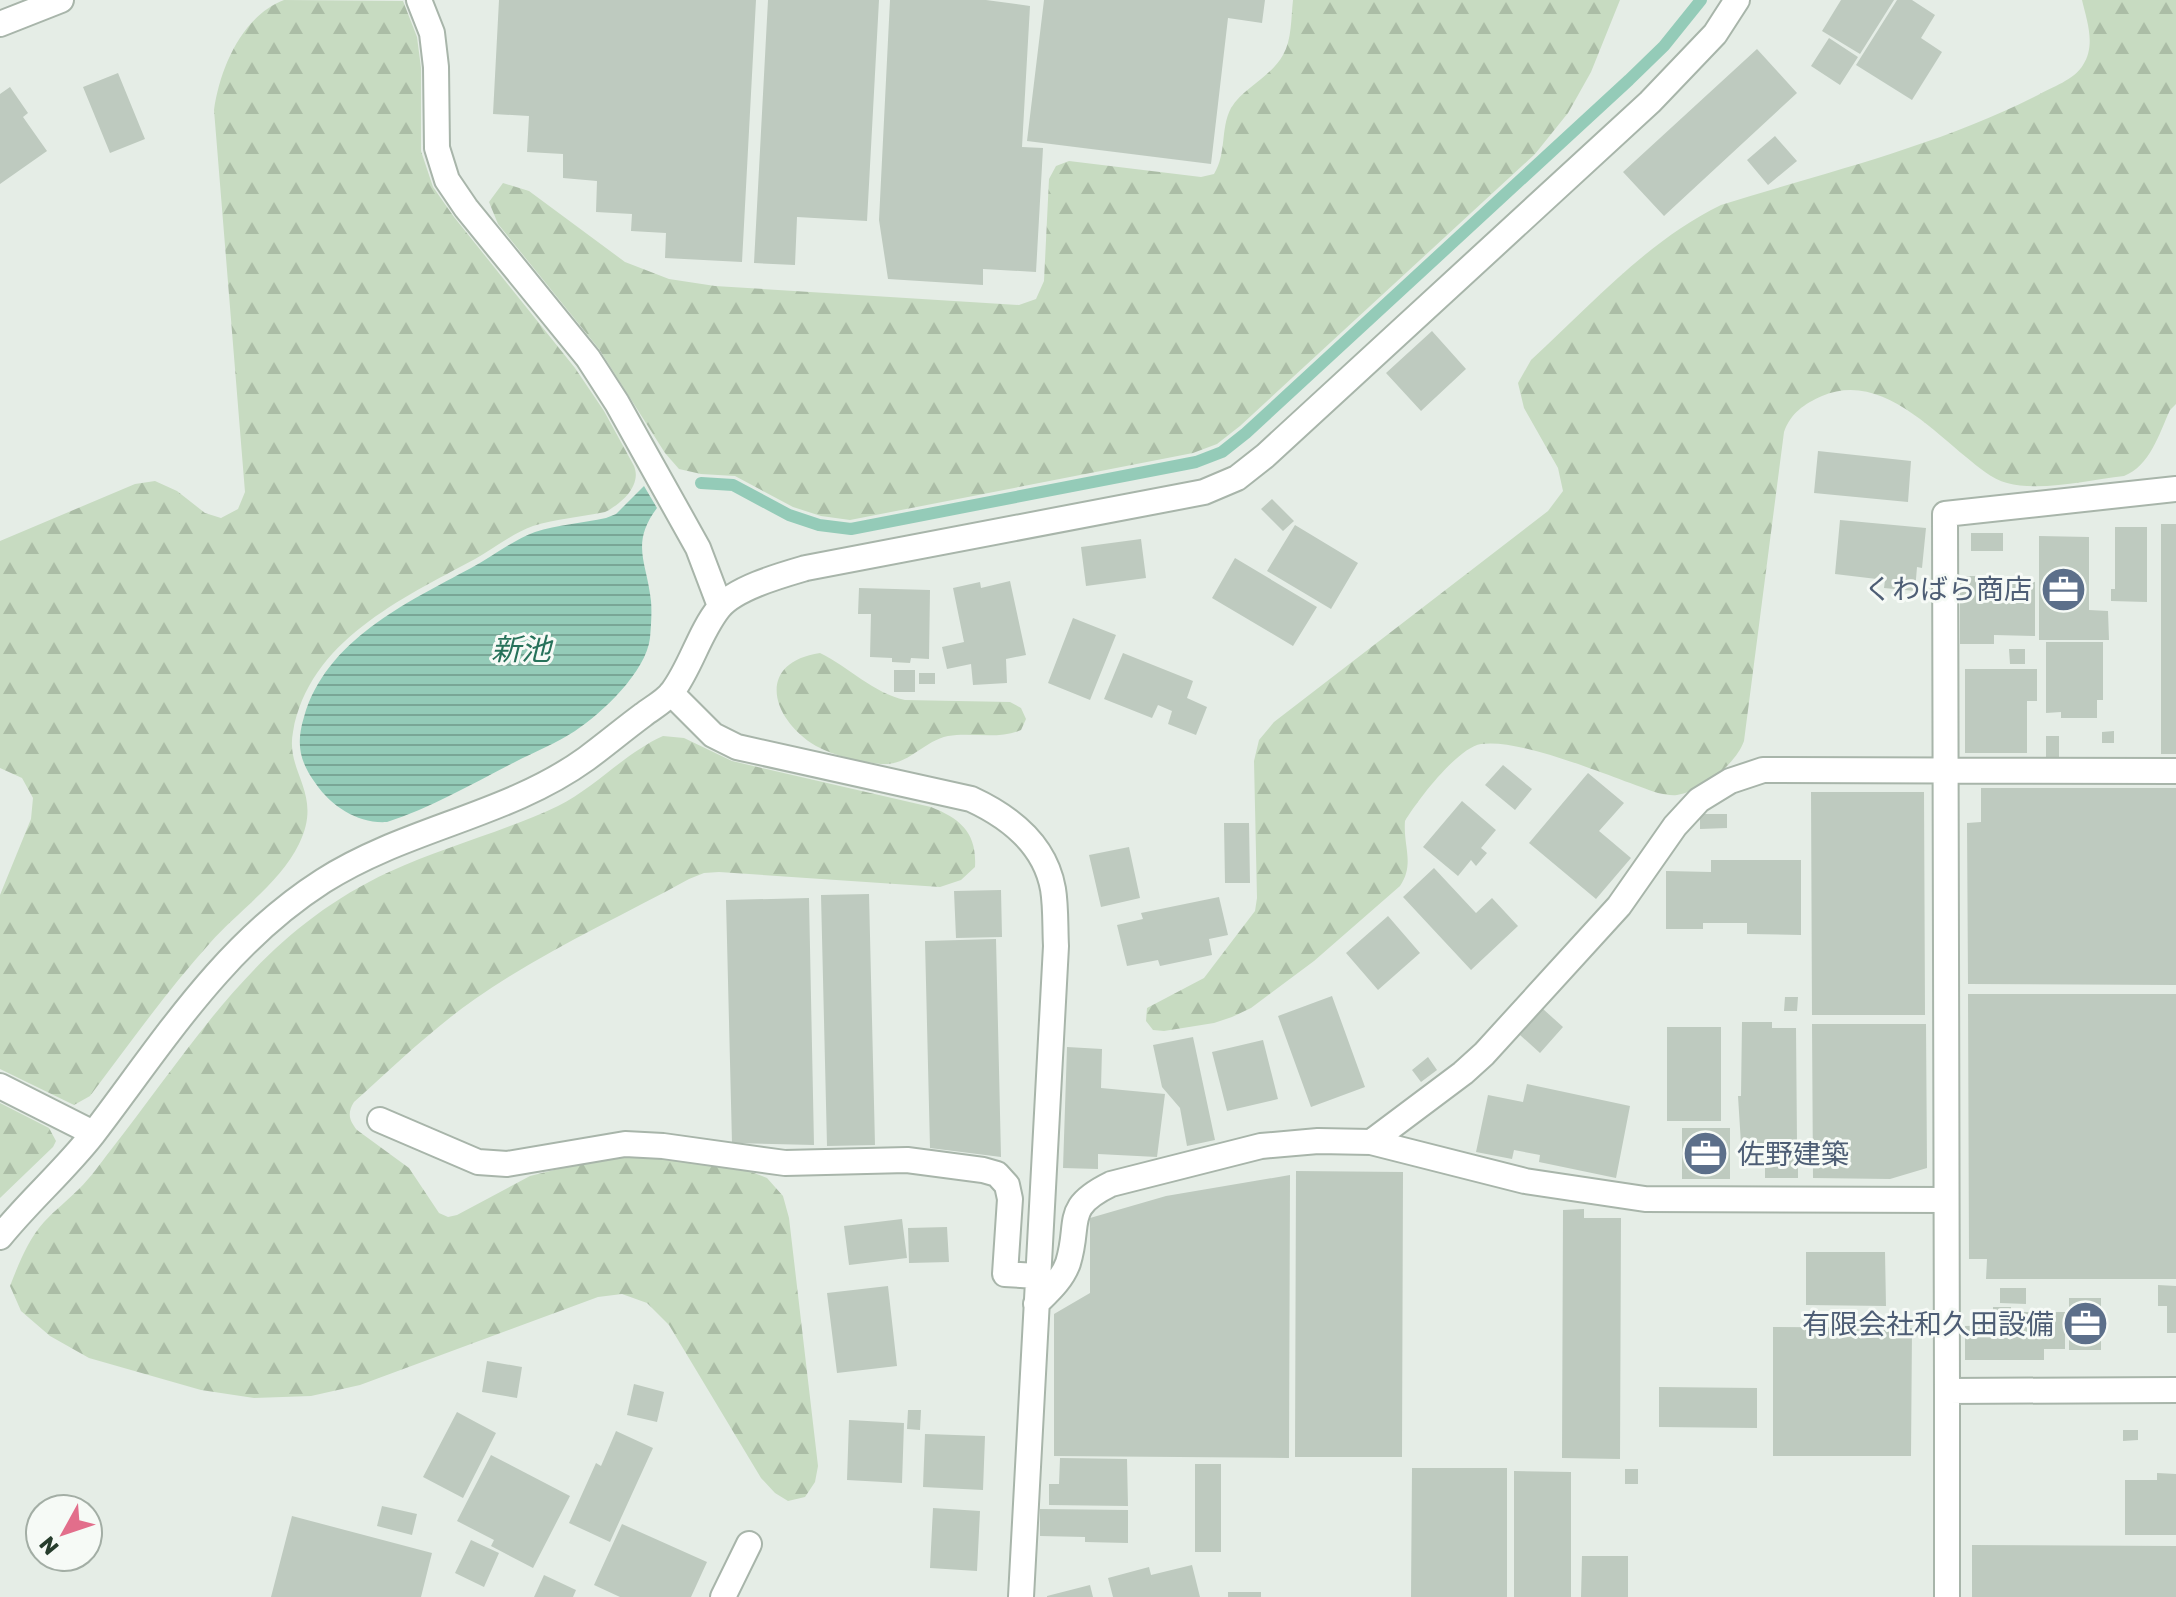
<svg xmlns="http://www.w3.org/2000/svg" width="2176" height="1597" font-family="Rubik,'Noto Sans JP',sans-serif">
  <defs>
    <pattern id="forest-firs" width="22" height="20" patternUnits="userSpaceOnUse" patternTransform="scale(2)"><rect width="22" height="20" fill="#c7dbc1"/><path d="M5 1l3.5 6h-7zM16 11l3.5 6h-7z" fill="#abbda6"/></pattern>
    <pattern id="water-rules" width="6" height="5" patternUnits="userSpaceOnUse" patternTransform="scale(2)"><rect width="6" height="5" fill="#94cbb8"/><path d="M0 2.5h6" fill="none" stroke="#79a696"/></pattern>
  </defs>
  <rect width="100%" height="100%" fill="#e5ede6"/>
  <path fill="url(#forest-firs)" d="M284,0l119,1 14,36 4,31v83l12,36 21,30 121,151 29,43 30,55c8,19 -12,38 -29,46 -24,5 -49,7 -72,14 -20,7 -40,23 -58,33 -74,40 -166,82 -182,173 -8,41 31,61 6,112 -19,39 -61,67 -89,99 -43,48 -81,101 -120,153l-16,9 -74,-36v-174l31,-76 2,-21 -11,-20 -22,-10v-227l135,-57 20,-3 22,10 28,22 16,5 17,-9 7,-17 -31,-382c6,-42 28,-94 70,-110z
    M1293,0h327l-29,72 -23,41 -33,41 -295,272 -23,18 -24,9 -343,67 -29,-4 -28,-9 -58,-31 -34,-2 -22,-5 -14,-16 -66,-104 -101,-125 -9,-22 14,-19 26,8 96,71 44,17 46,7 304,19 17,-6 8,-18 5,-102 7,-13 13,-5 132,16 13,-3c13,-21 6,-45 17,-66 13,-21 40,-31 52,-53 9,-15 8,-38 10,-55z
    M2082,0h94v404l-6,6c-11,24 -20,56 -46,66 -35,4 -83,16 -117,7 -15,-4 -29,-16 -41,-26 -39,-32 -89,-85 -144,-61 -18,8 -31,17 -38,36l-40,309c-8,23 -42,50 -67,54 -6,1 -13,-1 -19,-2 -43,-14 -135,-55 -177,-49 -24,4 -64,57 -76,77 -2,25 10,43 -5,65l-86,75 -63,47 -19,9 -18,6 -50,8 -11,-1 -7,-9 1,-13 57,-30 51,-67 2,-13 -3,-137 5,-21 15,-18 274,-211 15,-20 -5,-23 -34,-60 -6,-25 13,-23c60,-55 116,-119 190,-155 106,-33 217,-59 317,-110 14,-8 36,-15 45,-30 13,-20 4,-44 -1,-65z
    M820,653c29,14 53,40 85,47l105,2 11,6 5,11 -5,11c-23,10 -49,2 -73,6 -25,5 -39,30 -67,28 -20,-2 -47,-8 -65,-18 -45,-27 -61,-83 4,-93z
    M663,736l21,2 48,23 199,46c30,12 46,26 44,60l-14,13 -21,7 -221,-15 -15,1 -15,6c-71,39 -147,73 -214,120 -43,30 -82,68 -121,103 -7,11 -5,18 3,28l52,38 30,45 9,4 9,-2 73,-39 60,-15 36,-5 36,2 84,12 21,8 16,18 6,22 29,248 -3,16 -10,15 -17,4 -13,-8 -14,-15 -92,-153 -22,-22 -25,-9 -24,3 -238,88 -49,11 -57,2 -53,-8 -112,-32 -39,-22 -29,-25 -11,-25c9,-23 18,-46 34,-64 11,-12 24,-22 35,-33 12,-12 21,-25 31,-38 85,-108 147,-218 279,-279 55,-25 114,-40 169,-66 38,-19 67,-53 105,-70z
    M0,1103l49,25 7,13 -3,6 -53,51z"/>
  <path fill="url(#water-rules)" d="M644,486l13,22c-27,36 -10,54 -6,93 1,12 0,25 -1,37 -4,34 -48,75 -75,93 -18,12 -41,21 -60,31 -41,21 -84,46 -128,60 -28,2 -55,-15 -71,-38 -17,-23 -20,-41 -12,-67 22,-77 102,-114 167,-149 21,-11 42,-28 64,-36 22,-7 48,-9 71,-14l10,-4z"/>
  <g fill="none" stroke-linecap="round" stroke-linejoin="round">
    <path stroke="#94cbb8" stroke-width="12" d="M701,483l32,2 56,30 30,10 32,4 345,-67 26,-10 24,-19 383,-353 35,-34 37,-46"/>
  </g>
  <path fill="#becabf" d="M499,0h257l-14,262 -77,-4 1,-25 -35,-2 1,-17 -36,-2 1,-31 -34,-3v-24l-36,-2 2,-36 -36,-2z
    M768,0h111l-12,221 -70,-4 -2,48 -41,-2z
    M890,0h96l44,6 -8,141 21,1 -7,124 -53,-3v16l-95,-6 -9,-59z
    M1044,0h221l-3,23 -34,-5 -17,146 -184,-23z
    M1841,0h53l-34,54 -38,-23z
    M1897,0h15l23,15 -14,23 21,14 -30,48 -56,-35z
    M1829,38l29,19 -18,28 -29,-19z
    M1757,49l40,44 -133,123 -41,-44z
    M118,73l27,66 -35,14 -27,-66z
    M10,87l18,26 -5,4 24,34 -47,33v-90z
    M1775,136l22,25 -29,24 -21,-25z
    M1432,331l34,38 -45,42 -35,-38z
    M1818,451l93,10 -3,41 -94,-9z
    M1272,499l22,22 -11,10 -22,-22z
    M1840,520l86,8 -4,40 -5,-1 -2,24 -31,-3 1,-8 -50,-6z
    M2161,524h15v230h-15z
    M1295,525l63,38 -27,46 -64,-38z
    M2115,527h32v75l-36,-1v-12h4z
    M1971,533h32v18h-32z
    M2039,536l50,1v73l19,1 1,29h-70z
    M1141,539l5,39 -60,8 -5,-39z
    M1235,558l82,49 -24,39 -81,-48z
    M1960,576h35l-1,6h41v54l-41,-1v9h-34z
    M1010,581l16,74 -20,4 1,24 -34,2 -2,-21 -24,5 -5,-22 22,-5 -11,-54 27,-6 1,6z
    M859,588l71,2 -1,69 -18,-1 -1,5 -18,-1v-4l-22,-1 1,-43h-13z
    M1073,618l43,17 -26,65 -42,-17z
    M2046,642h57v58h-6v18h-36v-6l-15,1z
    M2009,649h16v15h-15z
    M1123,653l70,28 -6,17 20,9 -11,28 -28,-11 4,-13 -14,-6 -6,13 -48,-19z
    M1965,669h72v32h-10v52h-62z
    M894,670h21v22h-21z
    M919,673h16v11h-16z
    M2114,731v12h-12v-11z
    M2046,736h13v22l-13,-1z
    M1503,765l29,24 -17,21 -30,-25z
    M1588,773l36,30 -25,28 32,27 -35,41 -67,-56z
    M1981,788h195v197l-208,-1 -1,-161 14,-1z
    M1811,792h113l1,223h-113z
    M1462,801l34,29 -15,18 6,5 -11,13 -5,-6 -13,16 -35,-29z
    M1700,814h27v14l-27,1z
    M1224,823h25l1,60h-25z
    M1129,847l11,51 -39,9 -12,-52z
    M1711,860h90v75l-54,-1v-11h-44v6h-37v-58l45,1z
    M1434,868l42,45 16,-15 26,28 -47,44 -68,-73z
    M1001,890l1,47 -46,1 -2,-47z
    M869,894l6,251 -48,1 -6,-251z
    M1219,897l9,38 -19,4 3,16 -52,11 -2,-6 -31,6 -10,-41 26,-6 -2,-6z
    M809,898l5,247 -82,-2 -6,-243z
    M1388,916l32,37 -42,37 -32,-37z
    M996,939l5,218 -71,-9 -5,-207z
    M1968,994h208v285h-190l1,-20h-18z
    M1332,996l33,91 -54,20 -33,-91z
    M1785,997h13l-1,14h-13z
    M1543,1009l20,18 -23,26 -20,-18z
    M1742,1022h30v6h24l1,116h-56l-3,-48h3z
    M1812,1024h114l1,144 -37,11 -77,-1z
    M1667,1027h54v94h-54z
    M1193,1037l22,103 -28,6 -7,-38 -18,-21 -9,-42z
    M1263,1040l15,59 -51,12 -15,-59z
    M1067,1047l35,2 -1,39 64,6 -8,63 -59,-3v15l-35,-1z
    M1428,1057l9,13 -16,12 -9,-12z
    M1527,1084l103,22 -14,72 -77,-16 1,-7 -26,-5 -2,9 -36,-7 12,-57 35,7z
    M1682,1128h48v51h-48z
    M1765,1146l33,1v31h-33z
    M1296,1171l107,1 -1,285h-107z
    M1290,1175l-1,283 -235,-2v-142l36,-21v-75l76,-22z
    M1584,1209v9h37l-1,241 -58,-1 1,-248z
    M902,1219l5,39 -58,7 -5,-39z
    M947,1227l2,35 -40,1 -1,-35z
    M1806,1252h79l1,54 -80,-1z
    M2158,1285l18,1v47h-9v-27h-9z
    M888,1286l9,80 -60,7 -10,-80z
    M2000,1288h26v16l-26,-1z
    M2069,1298h32v52h-32z
    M1993,1307h18v5h54v37h-21v11h-79v-34l28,-1z
    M1773,1327l139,1 -1,128h-138z
    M487,1361l35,6 -5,31 -35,-6z
    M634,1384l30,8 -7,30 -30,-7z
    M1659,1387l98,1v40l-98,-1z
    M908,1410h13l-1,20 -13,-1z
    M457,1412l39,21 -33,65 -40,-21z
    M849,1420l55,3 -2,60 -55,-3z
    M2123,1430h15v10l-15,1z
    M616,1431l37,17 -43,94 -41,-19 27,-60 5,3z
    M925,1434l60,2 -2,54 -60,-3z
    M491,1455l79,41 -37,72 -42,-22 3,-6 -37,-19z
    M1060,1458l67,1 1,47 -79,-1v-21h10z
    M1195,1464h26v88h-26z
    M1412,1468h95v129h-96z
    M1625,1469h13v15h-13z
    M1514,1471l57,1v125h-57z
    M2157,1473l19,1v61h-51v-55h32z
    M382,1506l35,8 -5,21 -35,-9z
    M933,1508l47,3 -3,60 -47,-3z
    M1040,1509l88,1v33l-43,-1v-5l-45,-1z
    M292,1516l140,37 -11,44h-150z
    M622,1524l85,38 -16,35h-71l-26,-12z
    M471,1540l28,13 -15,34 -29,-14z
    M1972,1545l204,1v51h-204z
    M1582,1556h46v41h-47z
    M1192,1565l8,32h-87l-5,-19 41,-11 2,8z
    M544,1575l32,15 -3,7h-39z
    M1090,1585l3,12h-46v-1z
    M1228,1592h33v5h-33z"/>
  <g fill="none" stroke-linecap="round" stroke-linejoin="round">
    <defs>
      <path id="minor" d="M419,0l13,33 4,34 1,81 10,32 19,28 122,150 29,45 81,145 22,58
        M0,24l61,-24
        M671,693l42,42 24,12 234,52c39,18 74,45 82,90 3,18 2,39 3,57l-35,651
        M0,1086l93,47
        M380,1120l98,42 29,2 118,-20 38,2 122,17 122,-3 76,10 14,4 10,11 3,14 -5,75 32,2
        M1371,1142l92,-69 21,-19 135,-148 56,-80 24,-26 31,-19 33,-11 413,1
        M0,1237c29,-36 64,-66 93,-103 71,-93 130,-189 230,-253 83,-53 184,-65 263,-122 19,-14 38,-30 57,-44 9,-7 22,-14 29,-23 19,-25 27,-59 47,-84 16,-20 63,-33 87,-40l398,-76 33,-14 28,-22 385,-354 65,-68 22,-34
        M1036,1304c12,-12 26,-24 32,-41 13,-42 -6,-55 43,-79l150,-38 57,-5 53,1 154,39 120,18 301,1
        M1947,1391l-2,-877 231,-25
        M723,1597l26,-53
        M1947,1597v-206l229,-1"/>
    </defs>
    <use href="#minor" stroke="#a8b5aa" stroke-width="28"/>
    <use href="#minor" stroke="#fff" stroke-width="24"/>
  </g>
  <defs>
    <symbol id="office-disc" viewBox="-11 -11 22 22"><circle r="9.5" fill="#5c6f8a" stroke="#f6faf6"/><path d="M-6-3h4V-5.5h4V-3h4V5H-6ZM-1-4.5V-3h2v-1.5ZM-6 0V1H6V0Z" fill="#fff"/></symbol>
  </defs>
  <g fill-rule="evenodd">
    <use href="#office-disc" x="2038" y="564" width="51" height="51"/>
    <use href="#office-disc" x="1680" y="1128" width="51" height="51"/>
    <use href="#office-disc" x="2060" y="1298" width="51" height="51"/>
  </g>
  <g text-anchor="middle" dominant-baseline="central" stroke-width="6" stroke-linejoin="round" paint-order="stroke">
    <g font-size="28" fill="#4e5e75" stroke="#f6faf6" text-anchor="end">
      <text x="2032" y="589">くわばら商店</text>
      <text x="1737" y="1154" text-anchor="start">佐野建築</text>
      <text x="2054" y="1324">有限会社和久田設備</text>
    </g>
    <g font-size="30" font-style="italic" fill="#27725a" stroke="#f6faf6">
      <text x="521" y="650">新池</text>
    </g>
  </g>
  <g transform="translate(64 1533) rotate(230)"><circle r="38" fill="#f6faf6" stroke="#a3aea5" stroke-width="2"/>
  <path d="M0-6L14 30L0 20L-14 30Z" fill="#e26e8b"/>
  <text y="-12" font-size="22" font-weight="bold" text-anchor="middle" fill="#263d2c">N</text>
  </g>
</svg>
